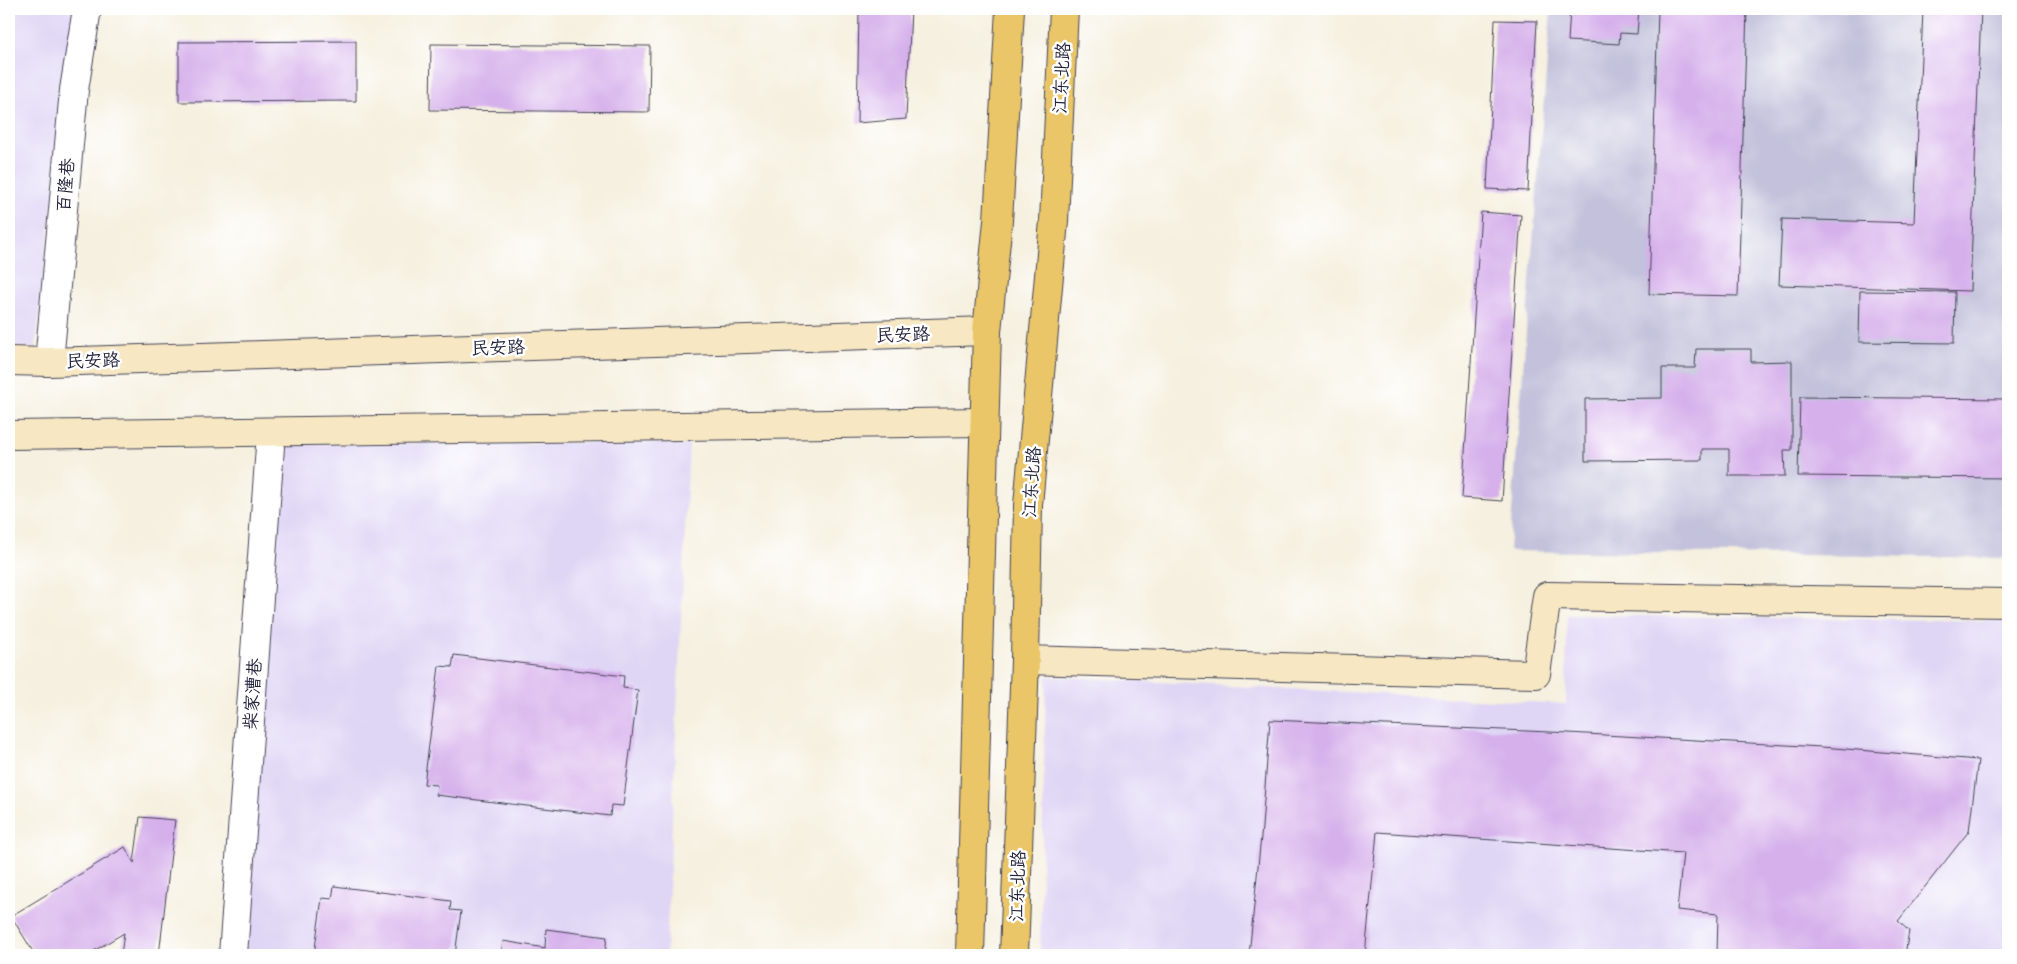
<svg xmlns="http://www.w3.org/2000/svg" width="2017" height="964" font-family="'Patrick Hand','LXGW WenKai TC',sans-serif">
  <rect width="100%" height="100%" fill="#fff"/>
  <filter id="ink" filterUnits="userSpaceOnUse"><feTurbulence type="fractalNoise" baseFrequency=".02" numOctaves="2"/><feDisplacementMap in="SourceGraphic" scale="10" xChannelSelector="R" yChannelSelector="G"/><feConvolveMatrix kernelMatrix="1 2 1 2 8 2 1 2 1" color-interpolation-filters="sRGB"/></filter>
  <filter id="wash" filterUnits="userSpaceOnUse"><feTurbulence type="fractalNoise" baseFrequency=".0096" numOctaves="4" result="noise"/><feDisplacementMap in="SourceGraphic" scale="20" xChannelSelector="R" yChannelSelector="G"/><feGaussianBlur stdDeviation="1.12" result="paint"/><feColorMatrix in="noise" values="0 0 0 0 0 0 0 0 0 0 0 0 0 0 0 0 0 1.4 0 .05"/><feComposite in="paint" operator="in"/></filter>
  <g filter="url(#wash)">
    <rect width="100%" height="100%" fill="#f5f0df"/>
    <path fill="#dfd5f5" d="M9,9h67l-41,339 -26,-1z
      M689,442l-23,513h-421l39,-511z
      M1567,615l441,6v334h-968l6,-279 520,28z"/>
    <path fill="#c3c1db" d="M1551,9h457v549l-499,-7z"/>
    <g id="blocks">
      <path fill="#d6b0eb" d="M859,9h52l-5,110 -49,4z
        M1570,9h69l-2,25 -17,-1 -1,11 -51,-3z
        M1658,9h89l-9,287 -89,-2z
        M1923,9h58l-11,282 -191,-6 3,-66 132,4z
        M1495,20l42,1 -9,170 -41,-2z
        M356,41v60l-177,1v-60z
        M431,44l219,2 -1,66 -219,-2z
        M1481,212l40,3 -19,286 -40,-3z
        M1860,291l95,1 -1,51 -95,-1z
        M1696,349h55v13l41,-1v89h-8l1,26h-56v-27h-27v11l-117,1v-62l77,-1v-30h33z
        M1800,397l208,2 -1,79 -209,-2z
        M454,655l170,21 -1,12 15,2 -15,116 -12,-1 -1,11 -174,-21 1,-10 -13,-1 15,-118 13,1z
        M1270,720l280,12 272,15 156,13 -9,71 -71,90 11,10 -4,24h-188l1,-41 -41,-4 6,-57 -306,-21 -12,123h-116l13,-128z
        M140,817l35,3 -16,135h-38l3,-22 -37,22h-52l-24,-39 114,-69 9,16z
        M334,886l117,15 -1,9 11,1 -6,44h-141l8,-57 10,1z
        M546,929l61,8 -2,18h-104l2,-14 42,7z"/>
    </g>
  </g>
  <g filter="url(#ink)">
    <use href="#blocks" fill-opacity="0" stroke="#424154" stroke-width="1"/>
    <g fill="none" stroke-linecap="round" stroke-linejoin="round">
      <defs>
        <path id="minor" d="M49,362l25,-272 13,-81"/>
        <path id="tertiary" d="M233,955l38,-522"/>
        <path id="secondary" d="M9,361l40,1 938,-31
          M9,435l975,-13
          M1025,660l511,14 11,-78 461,7"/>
        <path id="primary" d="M970,955l17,-624 11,-110 12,-212
          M1014,955l11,-295 3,-155 26,-284 10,-212"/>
      </defs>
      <use href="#minor" stroke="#424154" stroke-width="30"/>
      <use href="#tertiary" stroke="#424154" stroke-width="30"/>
      <use href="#secondary" stroke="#424154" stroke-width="30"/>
      <use href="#primary" stroke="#424154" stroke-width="30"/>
      <use href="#minor" stroke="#fff" stroke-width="28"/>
      <use href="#tertiary" stroke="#fff" stroke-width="28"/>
      <use href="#secondary" stroke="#f7e8c3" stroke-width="28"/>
      <use href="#primary" stroke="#eac669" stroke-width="28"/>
    </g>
  </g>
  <g text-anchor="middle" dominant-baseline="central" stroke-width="5" stroke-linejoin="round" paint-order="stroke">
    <g font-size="18" fill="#22223b" stroke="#fff">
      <text transform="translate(1061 78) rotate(-87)">江东北路</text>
      <text transform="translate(65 185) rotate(-85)">百隆巷</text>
      <text transform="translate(903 334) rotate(-2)">民安路</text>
      <text transform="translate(498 347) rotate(-2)">民安路</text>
      <text transform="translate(93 360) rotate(-2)">民安路</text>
      <text transform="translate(1031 482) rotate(-86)">江东北路</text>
      <text transform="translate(252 694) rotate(-86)">柴家漕巷</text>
      <text transform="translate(1017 886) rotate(-88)">江东北路</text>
    </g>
  </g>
  <rect width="2017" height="964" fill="none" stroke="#fff" stroke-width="30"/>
</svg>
